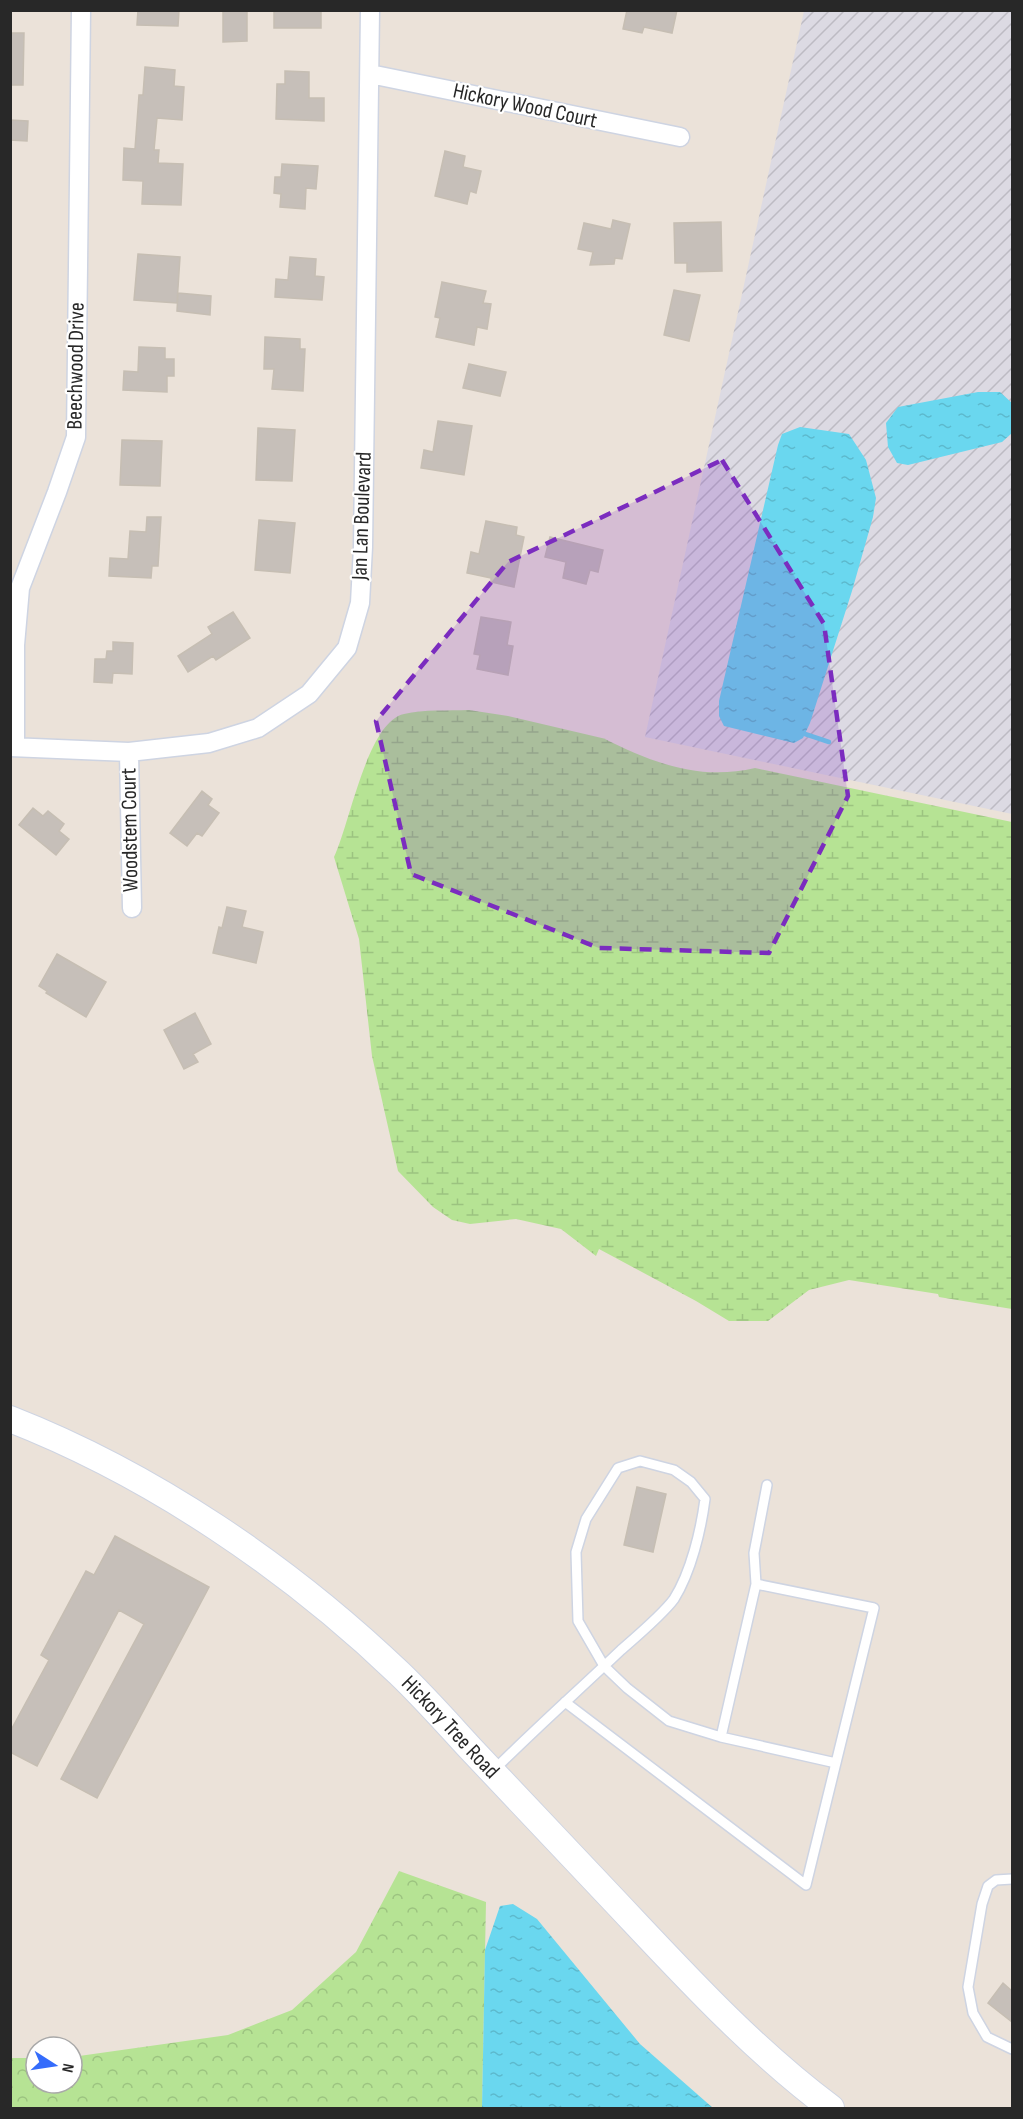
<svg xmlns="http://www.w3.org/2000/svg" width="1023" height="2119" font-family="'Sofia Sans Condensed',sans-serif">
  <defs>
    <pattern id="industrial-furrows" width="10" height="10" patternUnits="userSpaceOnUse" patternTransform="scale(1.5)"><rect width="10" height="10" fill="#dcdae3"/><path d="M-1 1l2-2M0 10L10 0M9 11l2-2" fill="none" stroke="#bdbbc3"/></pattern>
    <pattern id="forest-crowns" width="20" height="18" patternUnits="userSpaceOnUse" patternTransform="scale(1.5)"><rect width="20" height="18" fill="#b6e394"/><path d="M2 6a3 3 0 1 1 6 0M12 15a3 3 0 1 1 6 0" fill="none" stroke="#9cc380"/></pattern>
    <pattern id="wetland-marsh" width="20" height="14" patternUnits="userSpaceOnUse" patternTransform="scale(1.5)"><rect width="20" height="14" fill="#b6e394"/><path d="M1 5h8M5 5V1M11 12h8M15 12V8" fill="none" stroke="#9cc380"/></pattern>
    <pattern id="water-ripples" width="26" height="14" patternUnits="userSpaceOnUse" patternTransform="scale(1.5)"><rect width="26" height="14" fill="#6ad7ef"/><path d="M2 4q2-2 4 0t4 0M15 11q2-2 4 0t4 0" fill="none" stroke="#5cb9cd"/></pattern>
  </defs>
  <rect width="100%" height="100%" fill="#ebe2d9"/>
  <path fill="url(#industrial-furrows)" d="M804,11h208v803l-367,-77z"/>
  <path fill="url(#forest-crowns)" d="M399,1871l87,31 -4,206h-471v-50h25v25h36v-26l156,-22 64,-25 64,-58z"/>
  <path fill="url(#wetland-marsh)" d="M469,710l39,6 98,23h-1c48,24 95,42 150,29l257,54v487l-73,-12 -1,-3 -89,-14 -40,10 -41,31h-39l-33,-20 -97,-52 -3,7 -35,-27 -45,-10 -46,5 -18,-4 -19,-13 -35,-36 -26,-115 -13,-117 -25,-82c16,-33 33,-135 70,-143 20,-5 44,-3 65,-4z"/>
  <path fill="url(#water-ripples)" d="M978,392h22l12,11v30l-10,9 -94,23 -11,-2 -9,-16 -2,-24 12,-16z
    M800,427l49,7 17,26 10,38 -3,19 -21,74 -42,132 -7,15 -9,5 -70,-17 -5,-10v-15l59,-256 4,-11z
    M513,1904l24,15 103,125 73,64h-231l3,-158 15,-44z"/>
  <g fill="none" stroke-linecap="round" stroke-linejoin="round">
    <path stroke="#6ad7ef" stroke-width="4.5" d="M805,734l24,8"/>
  </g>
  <path fill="#c6bfb9" stroke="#c6beb3" stroke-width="1.5" d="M138,10h41l-1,16 -41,-1z
    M223,10h24v31l-24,1z
    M274,10h47v18h-47z
    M627,10h50l-5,23 -28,-6 -2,6 -19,-4z
    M10,33h14l-1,52h-13z
    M145,67l30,3 -1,16 10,1 -2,33 -25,-2 -3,32h5l-1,13 25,1 -2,41 -39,-1 1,-23 -20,-1 1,-32 11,1 4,-54h4z
    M285,71l24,1v26h15v23l-48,-2 1,-35h8z
    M10,120l18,1 -1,20 -17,-1z
    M445,151l20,5 -2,11 18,4 -5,22 -6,-2 -3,13 -32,-8z
    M282,164l36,2 -2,23 -10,-1 -1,21 -25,-2 1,-13 -7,-1 1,-16h6z
    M613,220l17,4 -8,35 -7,-1 -1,6 -24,1 3,-13 -15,-3 6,-26 27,6z
    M721,222l1,49 -35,1v-9h-12l-1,-40z
    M138,254l42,3 -3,46 -43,-3z
    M290,257l26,2 -1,17 9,1 -2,23 -47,-3 1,-18 12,1z
    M442,282l44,9 -3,12 8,1 -4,25 -10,-2 -3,18 -38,-8 4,-19 -5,-1z
    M674,290l26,5 -11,46 -25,-6z
    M178,293l33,3 -1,19 -33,-4z
    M265,337l35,2v10h5l-2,42 -31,-2 2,-20h-10z
    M139,347l26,1v11h9v17h-7v16l-44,-2 1,-19 14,1z
    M469,364l37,8 -6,24 -37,-8z
    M438,421l34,5 -8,49 -43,-7 3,-18 9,2z
    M258,428l37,2 -3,51 -36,-1z
    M122,440l40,1 -2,45 -40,-1z
    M147,517h14l-3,49h-6l-1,12 -42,-2 1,-18 18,1 2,-28 16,1z
    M259,520l36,3 -5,50 -35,-3z
    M486,521l31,6 -1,8 8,2 -10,50 -23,-5v-4l-24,-5 4,-21 8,2z
    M550,537l53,13 -5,22 -8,-2 -4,14 -23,-6 3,-16 -21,-5z
    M233,612l17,26 -34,22 -3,-4 -25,16 -10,-16 34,-22 -4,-7z
    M481,617l30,5 -4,23 6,1 -5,29 -31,-6 3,-14 -6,-1z
    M113,642l20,1 -1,31 -19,-1 -1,10 -18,-1 1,-23h11l1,-8h6z
    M202,791l10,8 -4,6 11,8 -17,23 -5,-3 -10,13 -17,-13z
    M33,808l10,8 5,-5 16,13 -5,7 10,8 -13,16 -37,-30z
    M227,907l19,4 -4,16 21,5 -7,31 -43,-10 6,-26 3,1z
    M57,954l49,28 -20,35 -40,-24 1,-2 -8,-5z
    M195,1013l16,31 -18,10 5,8 -14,7 -20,-39z
    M637,1487l29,7 -13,58 -29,-7z
    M115,1536l94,51 -112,211 -36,-19 83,-155 -25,-14 -82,156 -27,-14v-20l39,-72 -8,-5 45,-84 8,4z
    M1003,1983l9,8v31l-24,-19z"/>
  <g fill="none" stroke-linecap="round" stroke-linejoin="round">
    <defs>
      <path id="lane" d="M565,1702l241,183 68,-277 -118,-24
        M721,1737l115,26
        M494,1770c41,-41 85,-80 127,-120 15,-13 42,-36 53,-51 17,-27 27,-69 31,-100l-14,-17 -17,-12 -34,-9 -22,7 -32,51 -10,33 2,69 26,45 23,22 42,33 52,16 35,-153 -2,-31 13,-68
        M1012,1879l-16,1 -8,6 -6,18 -14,83 5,26 14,24 25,12"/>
      <path id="street" d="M370,74l310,63
        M10,747l119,5 80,-9 49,-15 51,-34 38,-46 13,-45 3,-56 7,-537
        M15,747v-102l5,-57 37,-96 19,-55 5,-427
        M129,752l3,156"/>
      <g id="secondary">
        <path id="s1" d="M10,1419c143,56 279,149 389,254 25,24 48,50 71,75 46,49 92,97 138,146 71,75 140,152 223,214"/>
      </g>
    </defs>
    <use href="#lane" stroke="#ced4e2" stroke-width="12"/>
    <use href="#street" stroke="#ced4e2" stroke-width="21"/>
    <use href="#secondary" stroke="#ced4e2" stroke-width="28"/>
    <use href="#lane" stroke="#fff" stroke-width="9"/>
    <use href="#street" stroke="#fff" stroke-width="18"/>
    <use href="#secondary" stroke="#fff" stroke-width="26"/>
  </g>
  <path fill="#7b2cbf" fill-opacity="0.2" stroke="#7b2cbf" stroke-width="4.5" stroke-dasharray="12 8" stroke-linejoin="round" d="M722,460l102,164 24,172 -79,157 -170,-5 -188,-74 -35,-153 132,-159z"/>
  <g text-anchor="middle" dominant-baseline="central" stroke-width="4.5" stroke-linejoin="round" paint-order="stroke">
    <g font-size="22" fill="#282828" stroke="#fff">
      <text transform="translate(525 106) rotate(12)">Hickory Wood Court</text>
      <text transform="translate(76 366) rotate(-89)">Beechwood Drive</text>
      <text transform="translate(362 516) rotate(-88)">Jan Lan Boulevard</text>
      <text transform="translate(130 830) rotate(-91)">Woodstem Court</text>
      <text stroke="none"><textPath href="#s1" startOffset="542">Hickory Tree Road</textPath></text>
    </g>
  </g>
  <rect width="1023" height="2119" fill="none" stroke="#282828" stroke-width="24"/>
  <g transform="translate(54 2065) rotate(102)"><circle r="28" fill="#ffffff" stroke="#a9a9a9" stroke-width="1.5"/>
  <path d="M0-4.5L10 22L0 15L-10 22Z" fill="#356cfb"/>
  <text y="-9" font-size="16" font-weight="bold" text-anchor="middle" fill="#282828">N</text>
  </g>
</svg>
